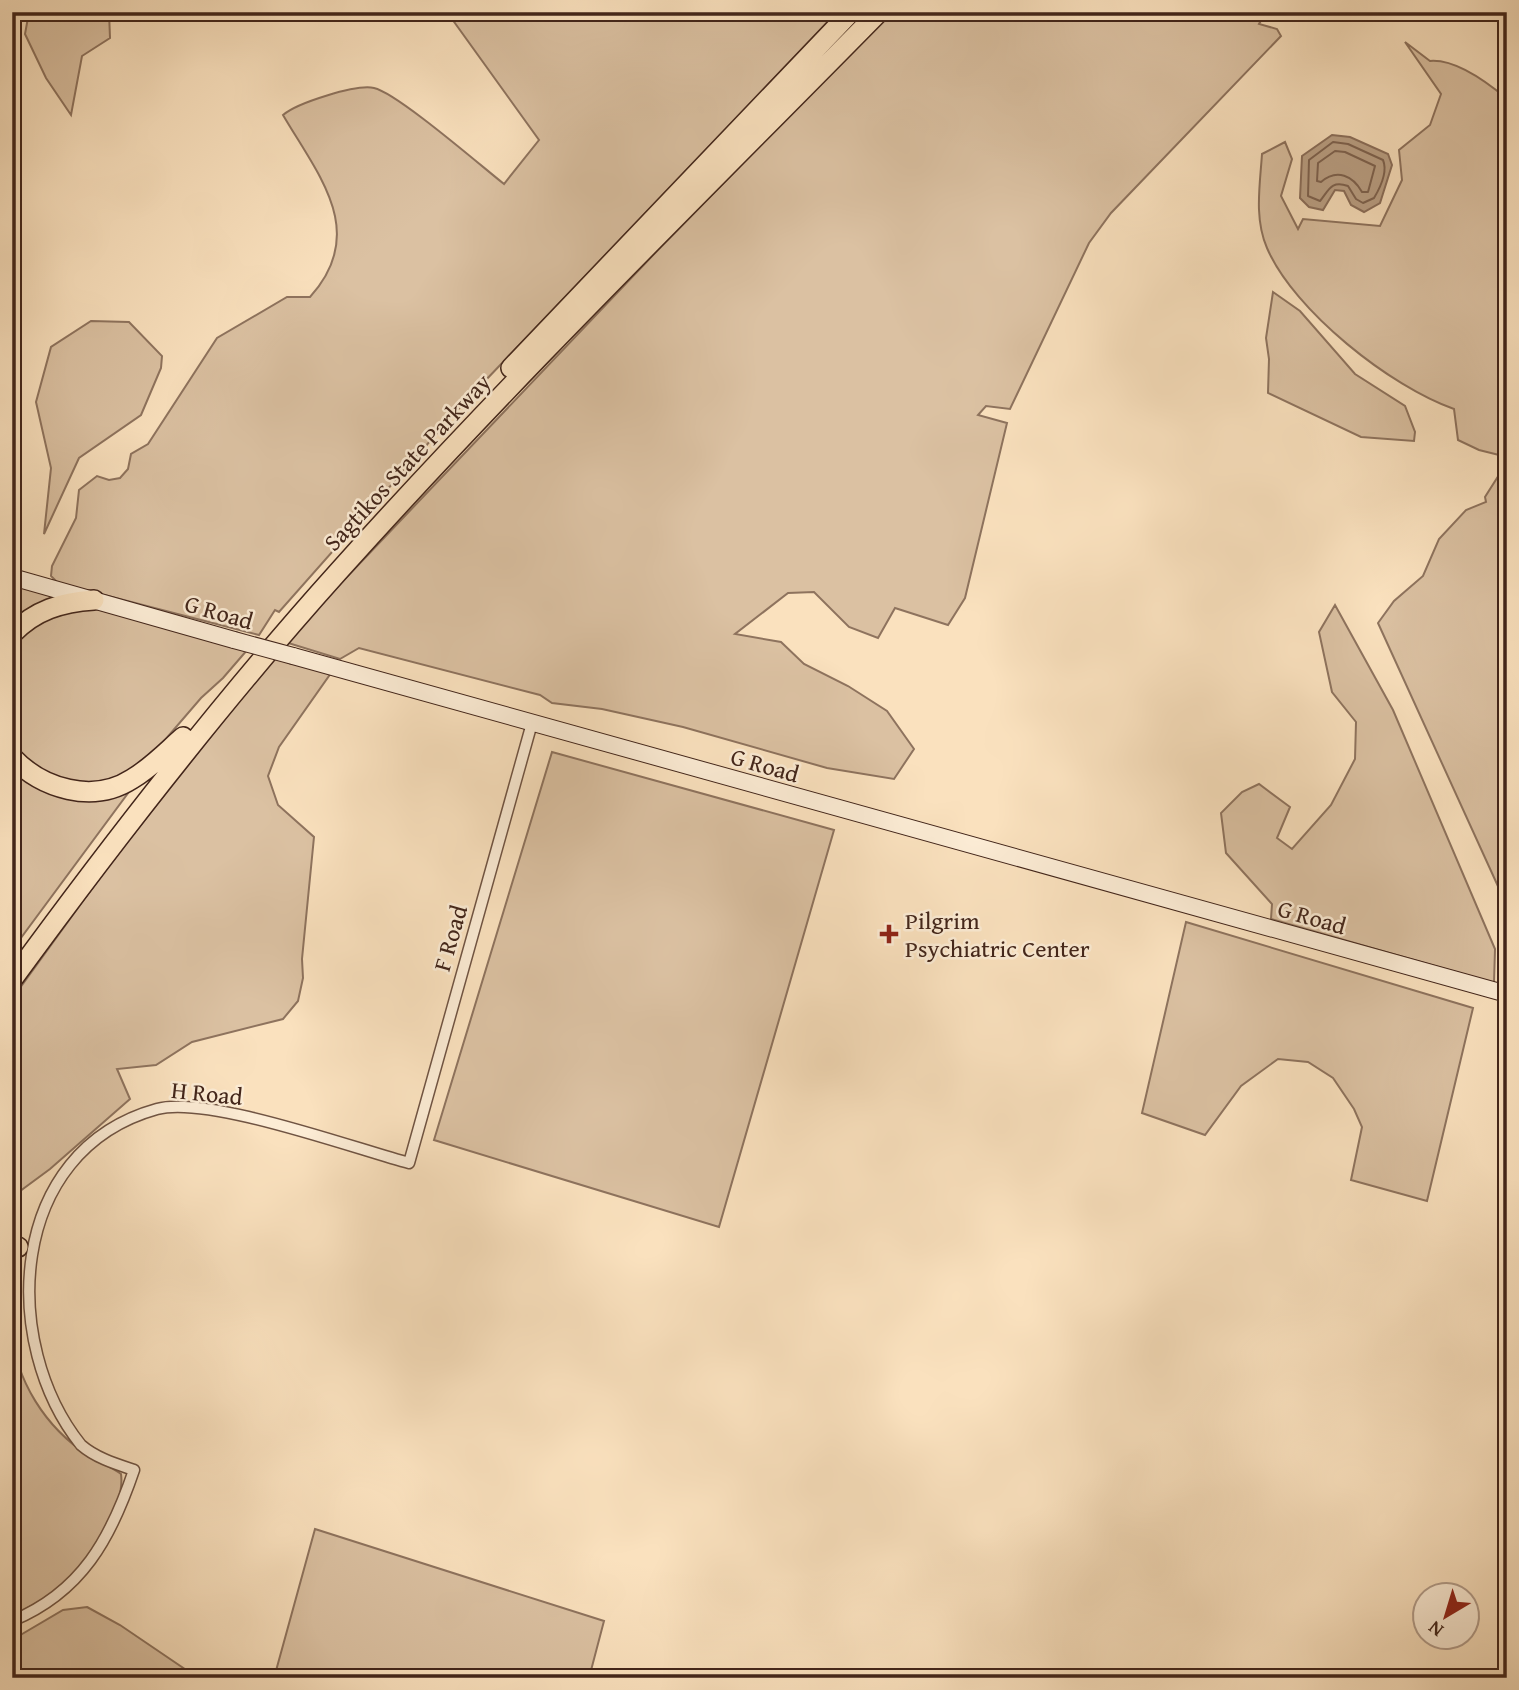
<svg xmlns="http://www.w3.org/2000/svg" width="1519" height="1690" font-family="'Gentium Book Plus',serif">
  <rect width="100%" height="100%" fill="#fae1be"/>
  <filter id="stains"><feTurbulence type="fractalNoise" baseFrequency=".00286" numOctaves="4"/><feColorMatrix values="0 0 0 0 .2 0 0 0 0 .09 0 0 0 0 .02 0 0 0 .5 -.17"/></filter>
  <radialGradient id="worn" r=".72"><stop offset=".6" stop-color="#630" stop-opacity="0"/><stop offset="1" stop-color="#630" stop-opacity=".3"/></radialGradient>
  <path fill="#dbc1a2" stroke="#8e735e" stroke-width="2" d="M29,12h80l1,26 -28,18 -11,59 -25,-37 -21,-44z
    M447,12h390l-375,393 -183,207 -4,-2 -16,25 -201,-52 -7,-7 1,-10 24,-48 3,-28 18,-14 12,4 11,-2 8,-9 3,-15 17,-10 69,-106 70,-41h23c59,-65 8,-122 -27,-182 14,-12 73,-31 91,-27 23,5 106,77 130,96l35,-44z
    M891,12h375l-7,12 18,5 4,7 -170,177 -22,30 -79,166 -24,-3 -8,9 29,8 -42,175 -17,27 -53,-17 -17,30 -29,-11 -35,-35 -26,1 -53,41 46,8 23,22 44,22 39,25 27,38 -20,30 -67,-11 -144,-41 -81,-18 -50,-6 -12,-8 -181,-47 -19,11 -55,-17 372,-391z
    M1405,42l25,19c25,-2 58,22 77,38v358l-28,-7 -21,-10 -4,-31c-63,-22 -160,-98 -187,-161 -13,-30 -7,-63 -5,-94l23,-12 7,17 -11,37 17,33 5,-10 77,7 22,-46 -3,-30 31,-25 11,-31z
    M1273,292l27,19 55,63 50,32 10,26 -1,9 -53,-4 -93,-44 1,-34 -3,-21z
    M91,321l38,1 33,34 -1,12 -20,47 -62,43 -35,76 7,-66 -15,-66 15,-55z
    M1504,467h3v439l-129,-283 16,-22 29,-25 16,-37 27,-29 20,-8 -1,-5z
    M12,582l50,14 -50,31z
    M78,604l170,45 -25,29 -22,20 -55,64 -25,18 -46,5 -45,-19 -18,-23v-100l12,-15z
    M1335,605l58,105 102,239 -1,34 -223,-64 1,-15 -46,-51 -5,-40 21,-21 17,-8 31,23 -13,31 15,11 39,-44 24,-46 1,-37 -24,-30 -13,-60z
    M274,657l57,16 -52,74 -11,29 10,29 36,32 -12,122 1,19 -5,23 -15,18 -91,23 -36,23 -39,4 13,30 -80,70 -38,28v-198l97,-134z
    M552,752l282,78 -115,397 -285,-87z
    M12,764l32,23 90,-2 -122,165z
    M1186,922l287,86 -46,193 -76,-21 11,-53 -8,-18 -21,-31 -25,-16 -30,-3 -37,27 -36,49 -63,-22z
    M12,1330c3,50 34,98 76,125 10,7 22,11 33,19 5,37 -38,94 -66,117 -13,10 -29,17 -43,26z
    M315,1529l289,92 -15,57h-315z
    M87,1607l33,18 78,53h-186v-38l51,-30z"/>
  <path fill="#bba186" stroke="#8b6f5b" stroke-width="2" d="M1332,135l18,2 38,17 4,11 -12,38 -16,9 -13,-7 -7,-14 -9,-1 -12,20 -14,-3 -9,-9 2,-42z"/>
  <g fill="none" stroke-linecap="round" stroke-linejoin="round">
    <path stroke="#7e6350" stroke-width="2" d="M1333,142l15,2 35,16c5,12 -3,28 -9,38l-11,5 -7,-4 -8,-13c-17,-6 -19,4 -28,15l-12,-5 1,-36z
      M1335,151l10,1 30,14 -7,26h-6c-9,-16 -25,-24 -41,-10l-4,-1 1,-18z"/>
    <defs>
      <path id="street" d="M12,1621c70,-29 99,-83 122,-151 -18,-6 -38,-12 -53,-25 -81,-101 -75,-294 76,-336 50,-14 196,39 252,54l123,-440"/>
      <path id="secondary" d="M12,577l222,63
        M293,656l1214,338"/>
      <path id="highway" d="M511,368l340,-356
        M12,634c23,-24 50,-32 82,-34
        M12,757c30,32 81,47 120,22 19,-11 35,-28 51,-42
        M12,980c103,-141 210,-279 326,-408 173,-193 359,-375 541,-560
        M12,1244l6,3"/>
    </defs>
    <use href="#street" stroke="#705443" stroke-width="13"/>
    <use href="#secondary" stroke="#42251a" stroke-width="18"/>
    <use href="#highway" stroke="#42251a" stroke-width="22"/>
    <use href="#street" stroke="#fcecd5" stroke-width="10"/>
    <use href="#secondary" stroke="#fcecd5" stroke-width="16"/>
    <use href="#highway" stroke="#fae1be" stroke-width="19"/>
    <defs>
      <path id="secondary-bridge" d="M234,640l59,16"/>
    </defs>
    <use href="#secondary-bridge" stroke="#42251a" stroke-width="18" stroke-linecap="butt"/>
    <use href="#secondary-bridge" stroke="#fcecd5" stroke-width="16"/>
  </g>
  <path fill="#8f2418" stroke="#fcecd5" stroke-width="2.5" d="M885.5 923.5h7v7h7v7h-7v7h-7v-7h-7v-7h7z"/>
  <g text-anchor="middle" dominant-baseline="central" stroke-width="5" stroke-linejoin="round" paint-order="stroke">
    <g font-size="24" fill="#42251a" stroke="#fcecd5">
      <text transform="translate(407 462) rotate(-47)">Sagtikos State Parkway</text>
      <text transform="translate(219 612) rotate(16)">G Road</text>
      <text transform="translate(765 765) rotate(16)">G Road</text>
      <text transform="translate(1312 917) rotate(16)">G Road</text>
      <text transform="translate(450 938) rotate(-74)">F Road</text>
      <text transform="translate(207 1093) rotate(6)">H Road</text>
    </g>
    <g font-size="24" fill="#42251a" stroke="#fcecd5" text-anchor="start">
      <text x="905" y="920">Pilgrim<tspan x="905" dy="28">Psychiatric Center</tspan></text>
    </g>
  </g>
  <rect width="1519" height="1690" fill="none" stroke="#fae1be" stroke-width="42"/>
  <rect x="14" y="14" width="1491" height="1662" fill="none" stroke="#42251a" stroke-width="3.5"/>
  <rect x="21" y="21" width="1477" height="1648" fill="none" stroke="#42251a" stroke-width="2"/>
  <g transform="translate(1446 1616) rotate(218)"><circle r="33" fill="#fcecd5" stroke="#b29c8a" stroke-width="2"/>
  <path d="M0-5L12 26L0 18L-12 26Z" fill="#8f2418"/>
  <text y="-10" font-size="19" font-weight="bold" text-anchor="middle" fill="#42251a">N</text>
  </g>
  <rect width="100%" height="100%" filter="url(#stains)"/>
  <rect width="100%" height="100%" fill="url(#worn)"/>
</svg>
